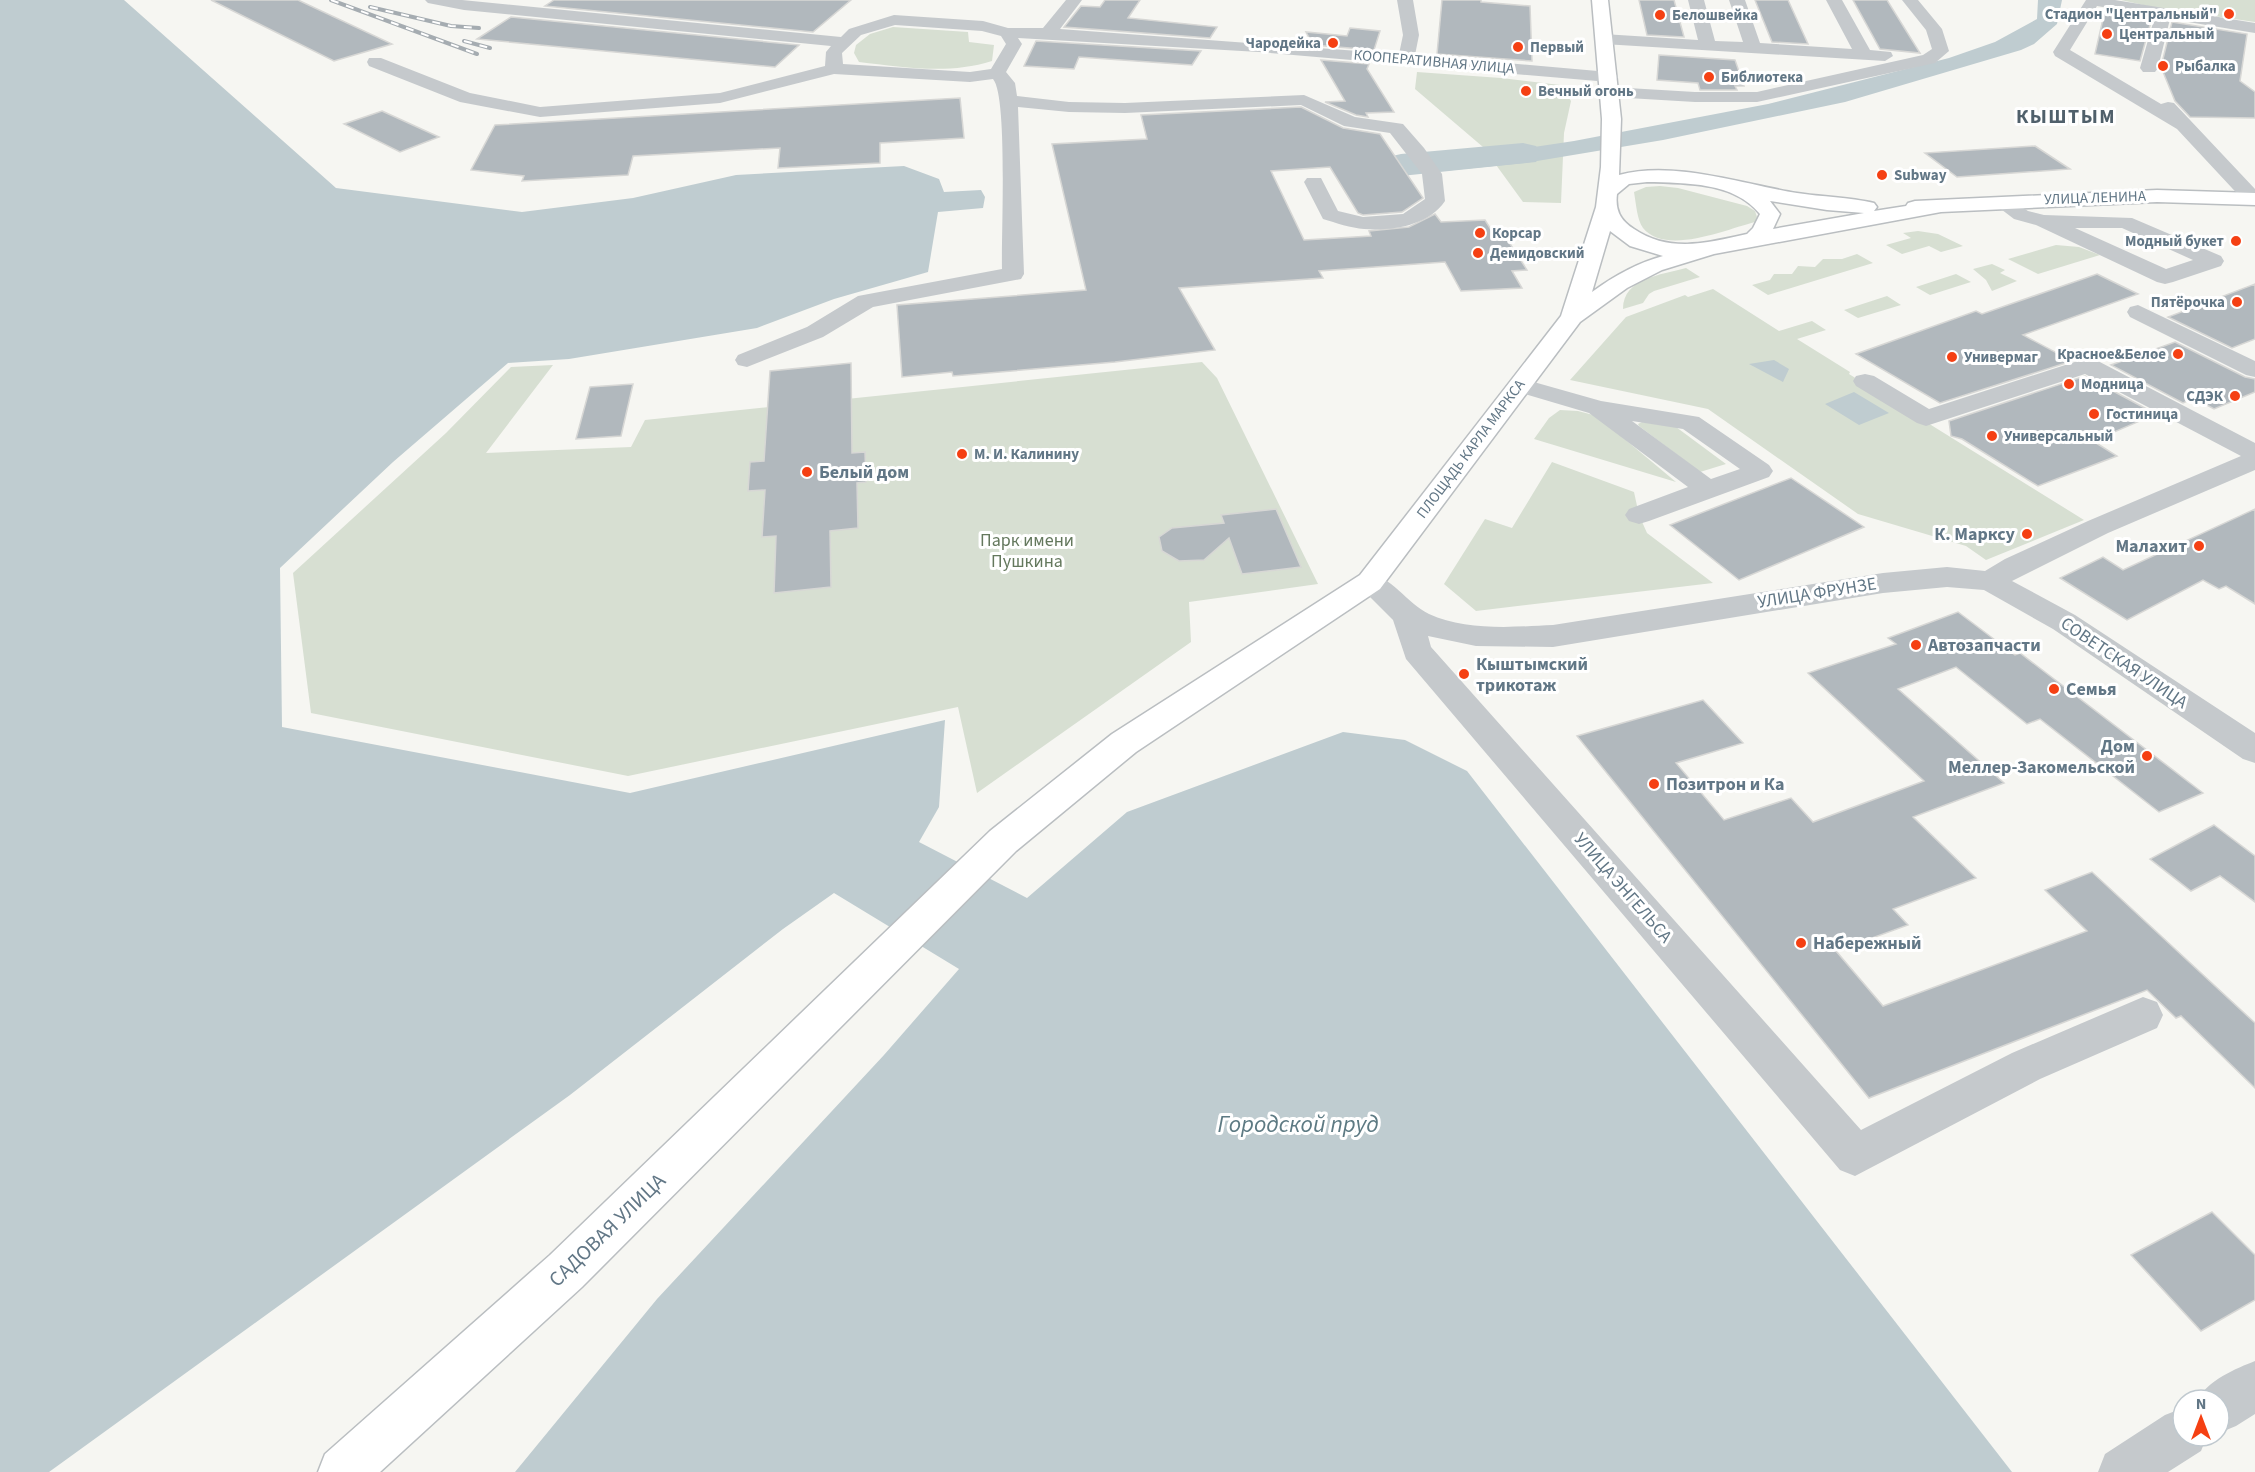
<svg xmlns="http://www.w3.org/2000/svg" width="2255" height="1472" font-family="'Source Sans 3',sans-serif">
  <rect width="100%" height="100%" fill="#f6f6f2"/>
  <path fill="#d7dfd2" d="M2121,0h134v22l-103,-15z
    M893,27l75,5 1,10 25,3 -2,16c-44,14 -89,6 -133,1l-5,-9 2,-8 14,-11z
    M1417,72l84,6 59,7 11,16 -7,32 -3,70 -38,-1 -40,-55 -68,-58z
    M1660,186l18,2 69,18 8,5 2,6 -2,5c-28,7 -89,34 -112,6 -6,-8 -7,-25 -9,-36l12,-5z
    M1918,231l20,3 25,12 -22,6 -12,-6 -27,8 -16,-9 25,-7 -8,-5z
    M2056,245l23,2 21,8 -62,19 -30,-15z
    M1857,254l16,9 -105,32 -16,-10 18,-5 4,-6h18l6,-8 17,1 8,-8h19z
    M1992,264l13,6 -5,3 17,8 -25,10 -6,-11 -13,-11z
    M1686,268l14,9 -46,14 -5,3 -6,9 -20,6c0,-31 38,-34 63,-41z
    M1956,274l15,8 -41,13 -14,-8z
    M1713,289l66,42 33,-10 14,9 -29,9 53,33 -1,2 235,146 -98,40 -20,-14 -108,-32 -150,-105 -138,-29 56,-63 59,-22 3,2z
    M1887,296l14,9 -43,13 -14,-8z
    M1202,362l15,16 101,206 -129,18 2,40 -214,151 -19,-86 -330,69 -317,-63 -18,-140 153,-140 65,-66 42,-2 -67,88 145,-6 14,-27z
    M1560,410l18,1 19,5 79,66 -142,-43 15,-21z
    M1642,422l34,5 50,37 -26,8 -61,-46 -1,-2z
    M1552,462l82,30 5,23 8,18 66,50 -237,28 -32,-27 41,-65 27,9z"/>
  <path fill="#bfccd0" d="M0,0h124l212,188 186,24 111,-14 103,-23 168,-9 35,13 5,13 37,-2 4,7 -2,11 -45,4 -10,60 -94,27 -77,29 -188,31 -61,4 -115,99 -113,106 2,159 348,66 315,-73 -6,87 -20,35 108,56 100,-86 216,-80 62,8 62,31 545,701h-1497l142,-173 227,-244 75,-86 -125,-76 -51,36 -213,166 -521,377h-49z
    M2038,0h24l-5,24 -23,20 -13,6 -176,52 -182,38 -138,23 -82,8 -7,-13 65,-6 73,-11 194,-37 181,-46 46,-16 42,-23z
    M1774,360l15,9 -6,13 -34,-18z
    M1854,392l35,21 -30,12 -34,-21z"/>
  <g fill="none" stroke-linecap="round" stroke-linejoin="round">
    <path fill="#bfccd0" fill-rule="evenodd" d="M1523,143l13,3 5,8 -5,8 -135,14 -13,-3 -5,-8 5,-8 13,-3z"/>
  </g>
  <path fill="#b1b8bd" stroke="#d7d7d5" stroke-width="1.5" d="M211,0h87l94,44 -58,17z
    M554,0h297l-38,32 -268,-26z
    M1105,0h35l-12,18 89,9 -7,11 -146,-11 17,-21 19,1z
    M1442,0h39v2l49,4 2,55 -95,-7z
    M1639,0h35l10,37 -37,-2z
    M1755,0h33l20,44 -36,-2z
    M1853,0h34l33,53 -40,-4z
    M2105,10l47,8 -12,43 -45,-7z
    M511,17l288,28 -24,22 -298,-28z
    M2172,22l75,12 -7,47 15,11v26l-65,-1 -15,-16 -14,-34z
    M1350,28l30,3 -6,19 -61,-5 -7,-13 41,4z
    M1036,41l165,10 -9,14 -113,-8 -5,12 -50,-3z
    M1659,55l76,5 9,26h-9l2,4h-37l-2,-7 -41,-3z
    M1321,60l48,4 -2,5 27,43 -28,1 2,4 -12,-2 -31,-13 20,-1z
    M960,98l4,40 -84,5v20l-102,5 2,-20 -147,8 -5,19 -106,6 2,-5 -53,-6 24,-45z
    M1301,107l42,21 37,6 43,64 -21,14 -39,3 -5,-2 -28,-46 -59,4 33,69 67,-4 -2,-5 40,-4 26,-13 6,8 44,-2 10,16h10l22,34 -15,1 10,17 -61,3 -16,-29 -126,9 4,7 -144,10 36,62 -100,12 -162,14 -1,-4 -50,5 -5,-72 189,-15 -34,-146 95,-5 -6,-24z
    M382,111l57,26 -39,15 -56,-28z
    M2035,146l35,23 -113,8 -32,-24z
    M2097,274l41,20 -115,41 49,26 -132,42 -84,-49 120,-43 6,3z
    M2255,284v55l-23,9 -64,-31z
    M2175,342l70,35 10,2v13l-41,17 -20,-11 -11,5 -72,-38z
    M851,363l1,90 13,-1 1,30 -9,1 1,45 -28,3 1,56 -57,6 2,-57 -14,1 3,-47 -17,1 2,-29 14,-1 6,-90z
    M2085,376l71,38 -63,27 24,15 -79,30 -76,-47 -11,-3 -2,-15z
    M633,384l-12,52 -45,3 14,-52z
    M1791,478l73,49 -125,53 -69,-55z
    M1276,509l25,58 -59,7 -13,-36 -25,22 -25,1 -17,-10 -3,-14 13,-9 52,-5 -3,-8z
    M2255,509v95l-29,-18 -7,3 -16,-9 -76,40 -67,-42 43,-21 20,13z
    M1958,612l57,43 5,-2 183,140 -44,19 -119,-93 -13,5 -71,-57 -58,22 106,94 -91,34 63,61 -83,31 15,16 -72,26 47,55 204,-75 -42,-41 47,-18 163,151v65l-74,-72 -5,2 -29,-28 -278,108 -292,-362 126,-36 40,43 -67,20 48,57 67,-22 22,24 111,-41 -116,-108 88,-29 -8,-6z
    M2214,825l41,31v46l-35,-26 -29,15 -41,-32z
    M2212,1212l43,43v45l-54,31 -70,-76z"/>
  <g fill="none" stroke-linecap="round" stroke-linejoin="round">
    <defs>
      <path id="major" d="M1592,0h16l13,119 -2,56c55,-15 123,9 178,18 25,4 52,4 77,10l3,4 -3,4 32,-5 2,-3 7,-2 242,-11 98,3v12l-98,-3 -216,10 -227,42 -52,16 -35,18 -47,34 -200,267 -244,163 -120,99 -434,436 -202,185h-62l7,-18 225,-199 440,-424 122,-97 248,-159 201,-259 35,-109 5,-40 1,-48zM1647,182c39,1 87,0 113,32l-7,14 -6,6c-39,9 -78,19 -113,-5 -14,-9 -19,-19 -17,-35l12,-10zM1770,201l57,9 37,3 -91,16 7,-15zM1610,231l20,15 33,10c-26,7 -49,20 -71,36z"/>
    </defs>
    <use href="#major" stroke="#babec1" stroke-width="3"/>
    <path fill="#c5c9cc" fill-rule="evenodd" d="M425,0h37l379,37 8,-8 45,-14 89,6 25,7h35l23,-28h16l-22,29 339,25 4,-19 -6,-35h16l6,35 -4,20 194,17 6,1 3,4 -3,4 -6,1 -350,-30 -241,-14 4,6 -16,28 9,11 2,13 52,6 56,1 179,-8 51,22 48,7 21,24 18,26 3,27c-17,25 -53,30 -81,28 -13,-1 -28,-6 -41,-10l-19,-37 3,-4h14l17,33 25,6 40,-3 22,-15 -3,-25 -32,-41 -46,-7 -43,-21 -176,8 -56,-1 -51,-5 6,167 -3,5 -148,28 -50,30 -76,30 -9,-2 -3,-5 3,-5 69,-28 51,-31 144,-27c-1,-32 6,-173 -9,-190l-23,3 -136,-8 -114,29 -180,14 -80,-15 -91,-36 -2,-4 2,-4h12l89,35 70,14 180,-14 105,-27 1,-14 5,-6 -367,-36 -36,-7zM895,25l87,6 19,5 5,8 -15,25 -21,3 -127,-8 -1,-11 19,-18z
      M1688,0h16l11,41 28,1 -14,-42h16l15,43 92,6 -26,-49h16l28,50 21,2 2,4 -8,5 -282,-17 -8,-5 8,-5 95,6z
      M1902,0h16l24,29 7,22 -14,12 -178,39h-62l-84,-5 -6,-1 -3,-4 3,-4 6,-1 84,5h62l166,-37 9,-6 -6,-19z
      M2086,0h29l140,23v10l-85,-14 -12,49 -3,4h-12l-3,-4 15,-52 -58,-10 -27,44 91,54 7,-2 6,1 81,86v14l-10,-1 -68,-73 -122,-73 -2,-4z
      M2003,197l7,2 18,12 16,4 88,3 89,38 3,5 -3,5 -48,16 -8,2 -8,-2 -121,-57 -22,-6 -21,-16 3,-4zM2075,228h47l71,32 -27,9z
      M2138,305l117,56v16l-9,-2 -116,-58 -3,-5 3,-5z
      M2087,358l9,2 159,83v27l-147,63 -96,48 63,34 180,118v30l-12,-4 -190,-130 -69,-39 -37,-3 -64,6 -330,54 -77,-1 -48,-10 3,11 430,483 151,-77 131,-56 14,5 6,13 -6,13 -117,51 -185,97 -15,-6 -434,-511 -13,-39 -38,-38 5,-7c27,-7 45,28 69,39 36,17 85,13 124,11l330,-52 64,-6 38,4 20,-12 83,-38 153,-65 -156,-82 -159,52 -9,-3 -61,-37 -3,-5 3,-5 9,-2 9,2 55,33z
      M1520,378l81,23 98,16 70,48 4,6 -4,6 -120,44 -10,3 -10,-3 -4,-6 4,-6 59,-22 -99,-74 -78,-23 -3,-5 3,-5zM1632,421l51,8 57,40 -29,10z
      M2255,1361v53l-19,12 -17,7v-33h-21c8,-19 39,-32 57,-39z
      M2183,1408v28h24l-6,15 -33,21h-70l7,-18 60,-39z"/>
    <use href="#major" fill="#fff" fill-rule="evenodd"/>
    <defs>
      <path id="rail" d="M331,0l146,54
        M370,7l81,19 28,2
        M464,41l26,7"/>
    </defs>
    <use href="#rail" stroke="#a5acb1" stroke-width="4"/>
    <use href="#rail" stroke="#fff" stroke-width="2" stroke-dasharray="8" stroke-linecap="butt"/>
  </g>
  <g fill="#f54013" stroke="#fff" stroke-width="2">
    <circle cx="2229" cy="14" r="6"/>
    <circle cx="1660" cy="15" r="6"/>
    <circle cx="2107" cy="34" r="6"/>
    <circle cx="1333" cy="43" r="6"/>
    <circle cx="1518" cy="47" r="6"/>
    <circle cx="2163" cy="66" r="6"/>
    <circle cx="1709" cy="77" r="6"/>
    <circle cx="1526" cy="91" r="6"/>
    <circle cx="1882" cy="175" r="6"/>
    <circle cx="1480" cy="233" r="6"/>
    <circle cx="2236" cy="241" r="6"/>
    <circle cx="1478" cy="253" r="6"/>
    <circle cx="2237" cy="302" r="6"/>
    <circle cx="2178" cy="354" r="6"/>
    <circle cx="1952" cy="357" r="6"/>
    <circle cx="2069" cy="384" r="6"/>
    <circle cx="2235" cy="396" r="6"/>
    <circle cx="2094" cy="414" r="6"/>
    <circle cx="1992" cy="436" r="6"/>
    <circle cx="962" cy="454" r="6"/>
    <circle cx="807" cy="472" r="6"/>
    <circle cx="2027" cy="534" r="6"/>
    <circle cx="2199" cy="546" r="6"/>
    <circle cx="1916" cy="645" r="6"/>
    <circle cx="1464" cy="674" r="6"/>
    <circle cx="2054" cy="689" r="6"/>
    <circle cx="2147" cy="756" r="6"/>
    <circle cx="1654" cy="784" r="6"/>
    <circle cx="1801" cy="943" r="6"/>
  </g>
  <g text-anchor="middle" dominant-baseline="central" stroke-width="6" stroke-linejoin="round" paint-order="stroke">
    <g font-size="15" font-weight="bold" fill="#627786" stroke="#fff" text-anchor="start">
      <text x="2217" y="14" text-anchor="end">Стадион "Центральный"</text>
      <text x="1672" y="15">Белошвейка</text>
      <text x="2119" y="34">Центральный</text>
      <text x="1321" y="43" text-anchor="end">Чародейка</text>
      <text x="1530" y="47">Первый</text>
      <text x="2175" y="66">Рыбалка</text>
      <text x="1721" y="77">Библиотека</text>
      <text x="1538" y="91">Вечный огонь</text>
      <text x="1894" y="175">Subway</text>
      <text x="1492" y="233">Корсар</text>
      <text x="2224" y="241" text-anchor="end">Модный букет</text>
      <text x="1490" y="253">Демидовский</text>
      <text x="2225" y="302" text-anchor="end">Пятёрочка</text>
      <text x="2166" y="354" text-anchor="end">Красное&amp;Белое</text>
      <text x="1964" y="357">Универмаг</text>
      <text x="2081" y="384">Модница</text>
      <text x="2223" y="396" text-anchor="end">СДЭК</text>
      <text x="2106" y="414">Гостиница</text>
      <text x="2004" y="436">Универсальный</text>
      <text x="974" y="454">М. И. Калинину</text>
    </g>
    <g font-size="15" fill="#627786" stroke="#fff">
      <text transform="translate(1434 62) rotate(5)">КООПЕРАТИВНАЯ УЛИЦА</text>
      <text transform="translate(2095 198) rotate(-2)">УЛИЦА ЛЕНИНА</text>
      <text transform="translate(1471 449) rotate(-53)">ПЛОЩАДЬ КАРЛА МАРКСА</text>
    </g>
    <g font-size="18" font-weight="bold" fill="#627786" stroke="#fff" text-anchor="start">
      <text x="819" y="472">Белый дом</text>
      <text x="2015" y="534" text-anchor="end">К. Марксу</text>
      <text x="2187" y="546" text-anchor="end">Малахит</text>
      <text x="1928" y="645">Автозапчасти</text>
      <text x="1476" y="664">Кыштымский<tspan x="1476" dy="21">трикотаж</tspan></text>
      <text x="2066" y="689">Семья</text>
      <text x="2135" y="746" text-anchor="end">Дом<tspan x="2135" dy="21">Меллер-Закомельской</tspan></text>
      <text x="1666" y="784">Позитрон и Ка</text>
      <text x="1813" y="943">Набережный</text>
    </g>
    <g font-size="18" fill="#64785d" stroke="#fff">
      <text x="1027" y="540">Парк имени<tspan x="1027" dy="21">Пушкина</tspan></text>
    </g>
    <g font-size="18" fill="#627786" stroke="#fff">
      <text transform="translate(1817 593) rotate(-9)">УЛИЦА ФРУНЗЕ</text>
      <text transform="translate(2124 663) rotate(34)">СОВЕТСКАЯ УЛИЦА</text>
      <text transform="translate(1623 888) rotate(49)">УЛИЦА ЭНГЕЛЬСА</text>
    </g>
    <g font-size="20" font-weight="bold" letter-spacing="1.5" fill="#50606b" stroke="#fff">
      <text x="2066" y="117">КЫШТЫМ</text>
    </g>
    <g font-size="21" fill="#627786" stroke="#fff">
      <text transform="translate(607 1230) rotate(-44)">САДОВАЯ УЛИЦА</text>
    </g>
    <g font-size="24" font-style="italic" fill="#5d7a83" stroke="#fff">
      <text x="1298" y="1124">Городской пруд</text>
    </g>
  </g>
  <g transform="translate(2201 1418)"><circle r="28" fill="#ffffff" stroke="#c0c9cf" stroke-width="1.5"/>
  <path d="M0-4.5L10 22L0 15L-10 22Z" fill="#f54013"/>
  <text y="-9" font-size="16" font-weight="bold" text-anchor="middle" fill="#627786">N</text>
  </g>
</svg>
